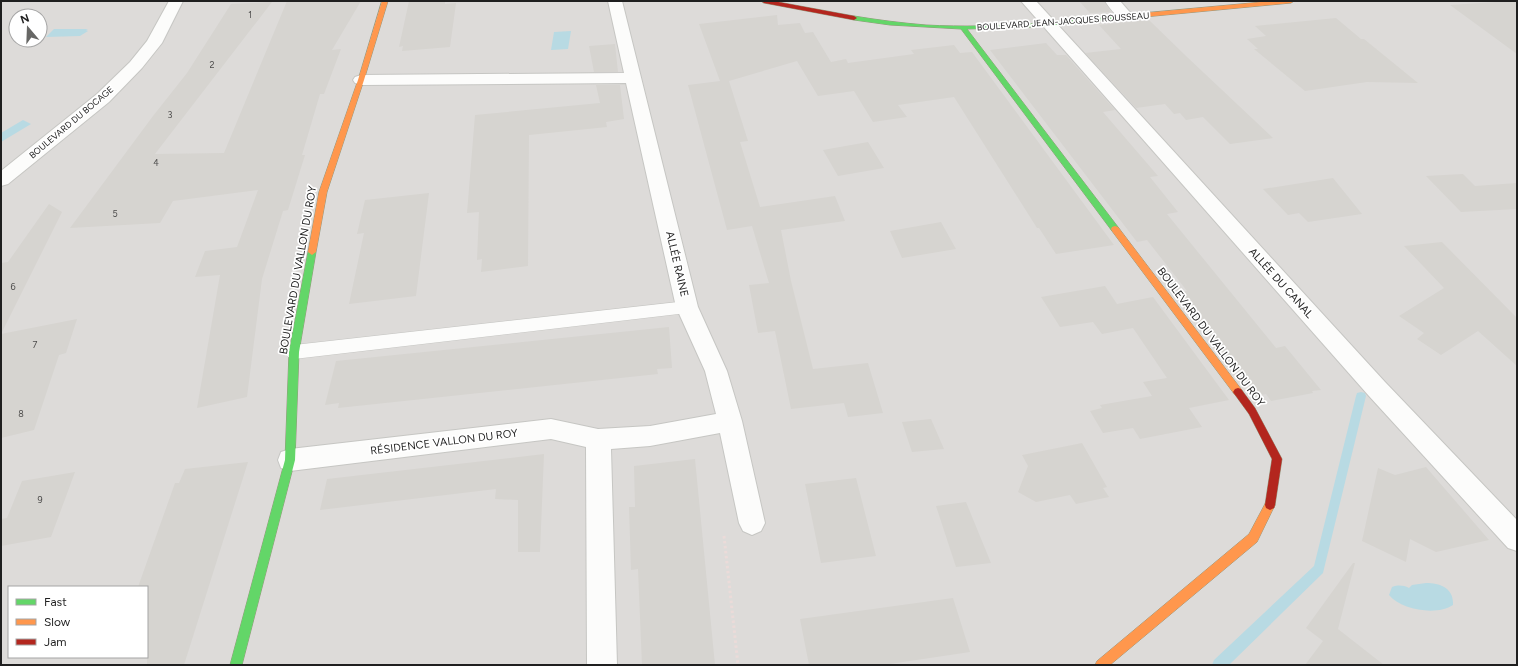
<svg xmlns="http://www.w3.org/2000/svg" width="1518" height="666" font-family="Figtree,sans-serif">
  <rect width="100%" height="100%" fill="#eeece7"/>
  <path fill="#dddbd9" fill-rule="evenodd" d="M1,1h1516v664h-1516zM16,16h24v24h-24zM9,587h138v70h-138z"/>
  <path fill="#b8dae3" d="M54,29h34l-2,1 2,1 -8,5 -34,1z
    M571,31l-3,18 -17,1 3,-18z
    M23,120l8,4 -30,18v-9z
    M1426,583c14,0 28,5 27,22 -16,11 -52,5 -64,-10l3,-8c6,-2 11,-2 17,1l3,-3z"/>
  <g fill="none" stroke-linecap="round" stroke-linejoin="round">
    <path fill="#b8dae3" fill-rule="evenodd" d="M1361,392l4,1 1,3 -43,177 -94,92h-17l2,-5 100,-94 42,-170 1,-3z"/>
  </g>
  <path fill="#d6d4d0" d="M287,1h74l-29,49 9,-1 -17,45h-4l-18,61h3l-17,55 -5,1 -21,68 -15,118 -50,11 23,-133 -25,2 10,-26 32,-4 21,-57 -85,11 -13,22 -90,5 83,-112 34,-43 44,-69 41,-2 -117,152 69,-1z
    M409,1h36v3l11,-1 -6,44 -48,4 1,-5 -4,1z
    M1079,1h25l7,11 -21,1z
    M1517,1v53l-67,-49 61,-4z
    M777,15l1,10 22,-2 5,10 8,-1 18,30 15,-3 2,4 66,-9 -3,-4 43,-5 6,8 12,-1 142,193 -58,9 -17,-26h-2l-83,-131 -56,8 9,12 -34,5 -19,-31 -36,5 -21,-35 -68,20 19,60 -8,1 20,65 75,-11 10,25 -64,9 10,51 22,88 55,-6 15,50 -35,4 -4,-14 -53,6 -16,-78 -17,2 -9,-48 20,-2 -17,-57 -25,4 -39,-145 32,-4 -21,-57z
    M1336,18l25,21h3l54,44 -51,-1 -62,9 -51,-42h4l-11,-10 19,-3 -11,-10z
    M1149,20l37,36 87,82 -43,6 -27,-27 -17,3 -6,-7 -6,1 -9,-10 -29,4 -51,-55 36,-4 -22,-24z
    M1046,43l11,12h9l49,55 -12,2 55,64 -8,1 28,35 -11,2 109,134 9,-2 36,44 -9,1 1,2 -42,8 -5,-7 -10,2 -80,-103 11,-2 -40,-51 -10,2 -147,-192z
    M615,44l3,28h-24l-5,-26z
    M596,85h24l4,34 -18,3 1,5 -78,8 -1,131 -47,6 1,-13 -5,1 2,-48 -12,1 8,-98 125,-12z
    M868,142l16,26 -46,8 -15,-26z
    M1463,174l12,12 42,-3v26l-56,3 -35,-36z
    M1333,178l29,36 -54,8 -9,-9 -11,2 -25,-26z
    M429,193l-13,103 -67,8 15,-71 -7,1 8,-34z
    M49,204l13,8 -61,122 76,-15 -11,34 -7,2 -25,75 -33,8v-175l7,-1z
    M941,222l15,27 -54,9 -12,-27z
    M1442,242l75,76v48l-39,-35 -37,24 -24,-16 7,-6 -25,-17 45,-28 -40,-42z
    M1105,286l12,18 36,-7 76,103 -40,8 13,19 -62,12 -7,-11 -30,5 -13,-22 12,-3 -2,-3 52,-9 -9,-14 24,-4 -34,-50 -31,6 -9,-12 -33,5 -19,-30z
    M669,327l3,41 -15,1 1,5 -320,34 1,-5 -14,2 11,-44z
    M931,419l13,30 -32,3 -10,-30z
    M1082,443l25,44 -4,1 6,9 -33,7 -6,-9 -34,7 -18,-10 10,-26 -6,-11z
    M544,454l-4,98h-22v-52l-23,-1 1,-10 -176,21 7,-31z
    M695,459l20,206h-73l-4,-96 -7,1 -2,-63h6l-1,-41z
    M248,462l-64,203h-37v-78h-9l37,-104h4l6,-14z
    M1426,467l63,73 -53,12 -26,-13 -4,23 -44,-21 16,-73 17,7z
    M75,472l-24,65 -50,9v-27l6,-1 15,-37z
    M856,478l20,78 -55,7 -16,-79z
    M966,502l25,61 -35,4 -20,-61z
    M1353,563h2l-17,66 46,36h-79l18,-24 -17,-13z
    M953,598l17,54 -87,13h-74l-9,-46z"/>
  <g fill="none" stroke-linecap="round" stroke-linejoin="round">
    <defs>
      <path id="lane" d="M687,301l6,2 2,4 -2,4 -6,2 -393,46 -6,-2 -3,-5 3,-5 6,-2z"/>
      <path id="street" d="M169,1h14l-21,42 -20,25 -33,34 -101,82 -7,2v-15l96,-77 33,-32 17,-21z
        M608,1h14l76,306 29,64 15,50 23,102 -4,8 -9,4 -9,-4 -4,-8 -19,-90 -70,13 -39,3 6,216h-30l-1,-218 -35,-8 -261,32 -9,-3 -3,-8 3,-8 9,-3 261,-30 47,10 52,-3 66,-12 -11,-43 -29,-64 -50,-224 -265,2 -6,-2 -2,-3 2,-3 6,-2 263,-2z
        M1021,1h15l349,381 132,138v31l-9,-3 -139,-152z
        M1105,1h15l14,16 -2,3c-12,3 -21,-10 -27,-19z"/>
      <path id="fast" d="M1144,13l3,2 -1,1 -110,11 -69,2 151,198 1,2 -1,2h-6l-151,-202 -71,-4 -36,-5 -3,-2 3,-2c24,4 48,7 72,9 73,4 146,-4 218,-12z
        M312,249l4,3 -17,100 -4,108 -53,205h-12l55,-205 4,-108 19,-100z"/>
      <path id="slow" d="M382,1h6l-24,79 -37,112 -11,60 -4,3 -4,-3 11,-60 39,-112z
        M1273,1h21l-3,2 -147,14 -3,-2 3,-2z
        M1115,226l3,1 123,162 2,3 -2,3h-6l-123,-164 -1,-2 1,-2z
        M1270,500l4,2 1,3 -18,37 -147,123h-15l2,-4 152,-127 17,-32z"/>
      <path id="jam" d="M761,1h12l81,15 3,2 -3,2 -90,-17z
        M1238,388l3,1 14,19 27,51 -7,46 -1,3 -4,2 -4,-2 -1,-3 7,-46 -23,-45 -16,-22 2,-3z"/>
    </defs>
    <use href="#lane" stroke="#c6c6c3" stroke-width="1"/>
    <use href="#street" stroke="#c6c6c3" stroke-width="2"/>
    <use href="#fast" stroke="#96987e" stroke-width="1"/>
    <use href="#slow" stroke="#96987e" stroke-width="1"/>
    <use href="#jam" stroke="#96987e" stroke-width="1"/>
    <path stroke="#ebdbd9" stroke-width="3" stroke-dasharray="2.5 2.5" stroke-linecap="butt" d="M724,536l14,129"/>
    <use href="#lane" fill="#fcfcfb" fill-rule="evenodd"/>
    <use href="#street" fill="#fcfcfb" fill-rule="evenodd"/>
    <use href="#fast" fill="#63d668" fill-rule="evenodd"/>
    <use href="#slow" fill="#ff974d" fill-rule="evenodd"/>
    <use href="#jam" fill="#b3261e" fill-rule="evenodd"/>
  </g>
  <g text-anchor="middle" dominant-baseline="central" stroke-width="3.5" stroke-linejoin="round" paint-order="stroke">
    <g font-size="9" fill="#4d4c4b">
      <text x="250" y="14">1</text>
      <text x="212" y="64">2</text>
      <text x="170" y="114">3</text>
      <text x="156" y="162">4</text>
      <text x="115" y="213">5</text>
      <text x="13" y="286">6</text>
      <text x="35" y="344">7</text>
      <text x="21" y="413">8</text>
      <text x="40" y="499">9</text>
    </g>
    <g font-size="9" fill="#1f1f1f" stroke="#fff">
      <text transform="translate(1063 21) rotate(-4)">BOULEVARD JEAN-JACQUES ROUSSEAU</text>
      <text transform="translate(71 122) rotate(-40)">BOULEVARD DU BOCAGE</text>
    </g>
    <g font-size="11" fill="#1f1f1f" stroke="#fff">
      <text transform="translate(677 264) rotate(77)">ALLÉE RAINE</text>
      <text transform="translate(298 270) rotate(-80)">BOULEVARD DU VALLON DU ROY</text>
      <text transform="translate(1281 283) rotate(48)">ALLÉE DU CANAL</text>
      <text transform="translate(1211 337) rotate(53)">BOULEVARD DU VALLON DU ROY</text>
      <text transform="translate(444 442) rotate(-7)">RÉSIDENCE VALLON DU ROY</text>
    </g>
  </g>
  <rect width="1518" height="666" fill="none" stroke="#1f1f1f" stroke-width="4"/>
  <rect x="8" y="586" width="140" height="72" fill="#ffffff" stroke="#a5a5a5"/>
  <rect x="16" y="599" width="20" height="6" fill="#63d668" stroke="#a5a5a5"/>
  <text x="44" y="606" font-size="12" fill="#1f1f1f">Fast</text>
  <rect x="16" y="619" width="20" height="6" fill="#ff974d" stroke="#a5a5a5"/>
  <text x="44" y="626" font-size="12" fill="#1f1f1f">Slow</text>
  <rect x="16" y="639" width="20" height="6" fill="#b3261e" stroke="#a5a5a5"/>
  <text x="44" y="646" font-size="12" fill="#1f1f1f">Jam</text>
  <g transform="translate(28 28) rotate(341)"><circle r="19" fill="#ffffff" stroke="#a5a5a5"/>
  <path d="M0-3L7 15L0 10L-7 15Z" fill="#676765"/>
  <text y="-6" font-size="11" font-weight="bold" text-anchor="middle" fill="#1f1f1f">N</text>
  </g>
</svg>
